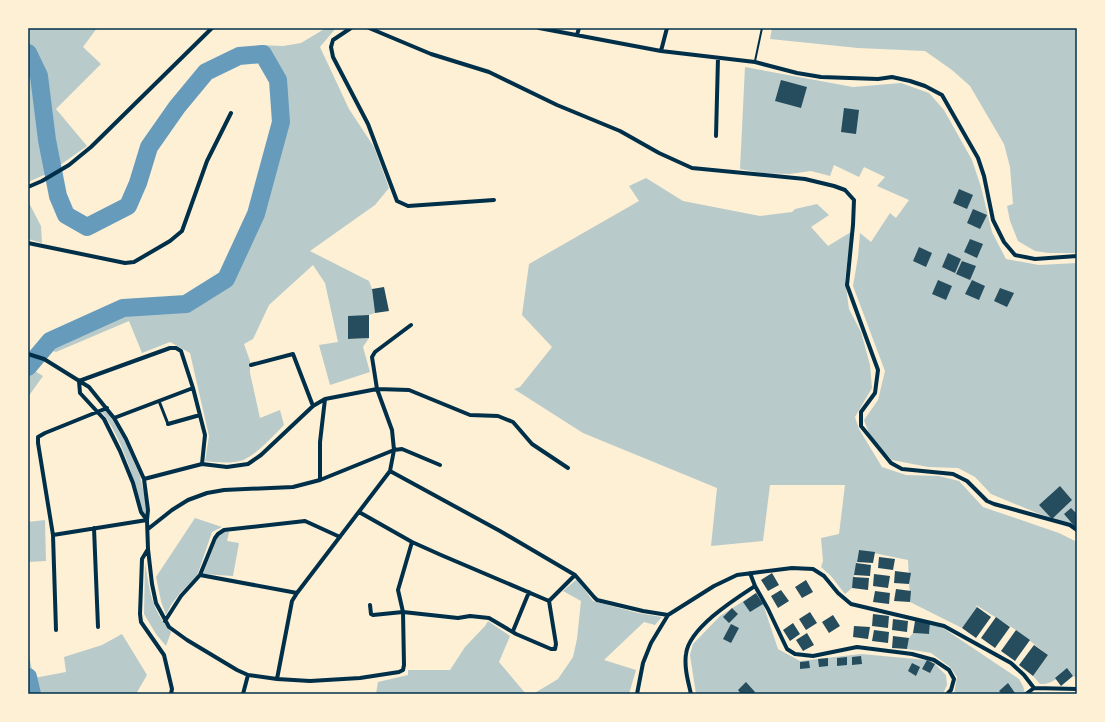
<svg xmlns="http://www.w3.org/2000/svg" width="1105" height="722" font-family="Mulish,sans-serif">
  <rect width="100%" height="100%" fill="#fdf0d5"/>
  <path fill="#b9caca" d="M28,28h69l-14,19 18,17 -45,45 31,37 -31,22 -4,-21 -11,-73 -13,-30z
    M326,28h10l-16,19 29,62 25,38 15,41 -14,17 -65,46 59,30 3,8 3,24 -6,2 -21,2v22l21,-1 -6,9 7,25 -40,13 -11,-40 19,-3 -13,-59 -12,-18 -44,40 -16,34 -9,5 6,17v12l10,45 20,-8 4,15c-11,11 -23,25 -37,33 -11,7 -30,4 -42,3l4,-25 -19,-83 -20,-11 -28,11 -13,-32 -73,31 -9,-3 4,-5 72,-33 67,-3 39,-25 32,-69 25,-91 -4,-45 -15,-26h-29l21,-7 24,1 18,-3z
    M772,28h305v225h-28l-14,-2 -17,-10 -8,-20 -3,-15 6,-2 -3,-37 -6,-23 -34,-58 -18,-16 -27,-19 -67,-3 -88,-9z
    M28,59l8,18 5,45 10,50 -23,10z
    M745,67l108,20 48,-4 28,10 15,17 28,50 9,27 11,45 14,27 33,6 38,-2v13l-2,5 2,1v248l-11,-7 -29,-10 -46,-19 -16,-17 -17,-9 -30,-1 -36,-7 -22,-24 -6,-16 14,-20 7,-29 -32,-85 5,-29 2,-24 11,9 19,-29 6,5 13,-18 -32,-14 8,-9 -21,-10 -5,10 -25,-12 -4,11 -19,-5 -22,3 -27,-1 -22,-4z
    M646,178l37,23 77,15 32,-4 3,-3 22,-5 12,11 -18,12 17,19 23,-14 -6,48 4,29 12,23 9,33 2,23 -17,29 4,12 23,38 24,8 33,1 20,5 24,26 76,26 18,9v136l-4,-2 -6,-7c-8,8 -15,16 -27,15l-7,-8 15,-21 -32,-25 -40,-25 1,2 -15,21 -52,-26 -2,-42 -49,-10 -7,38 -7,6 -14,-18 -10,-9 2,-6 -2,-23 18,-4 6,-49h-75l-7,56 -52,5 6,-58 -134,-55 -69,-44 6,-2 32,-40 -30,-32 7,-51 110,-63 -10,-15z
    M28,201l13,25 1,17 -14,-4z
    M28,367l15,9 -15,21z
    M106,409l20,34 14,33 9,40 -5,1c-8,-31 -22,-81 -43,-106z
    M195,518l27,9 -10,5 -15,44 -17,17 -9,12 -5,10 -5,-14 -5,-24z
    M45,520l1,41 -18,1v-40z
    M224,532h5l-2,9 12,2 -6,33 -30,-2 15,-38z
    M145,563c5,29 6,45 26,69l-5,14 -10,-12 -12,-20z
    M577,579l16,22 45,12 24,4 -7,8 -11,-3 -40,38 32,10 -7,24h-96l25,-15 15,-22 4,-18 4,-38 -18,-10z
    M756,593l7,11 15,45 22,12 61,-7 66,6 8,4 11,11 1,10 -4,9h-247l-6,-39 3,-11 27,-28z
    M488,621l22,15 -11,26 27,32h-150l2,-12 30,-7v-5h42l15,-23 20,-21z
    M930,623l13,5 76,51 4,7 2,7 -2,1h-69l3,-17 -7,-10 -19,-14 -24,-4 2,-11 4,-5 16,1z
    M122,634l25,41 -11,19h-108v-42l6,26 32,-6 -2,-15 38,-12z"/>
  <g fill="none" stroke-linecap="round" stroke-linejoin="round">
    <path stroke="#669bbc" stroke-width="18" d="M28,53l11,23 8,64 11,56 8,19 21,12 41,-21 10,-23 11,-36 28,-40 29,-35 33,-16 24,-2 15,26 3,42 -25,92 -30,65 -40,25 -63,4 -73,33 -22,26
      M28,677l4,17"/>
  </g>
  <path fill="#264d5e" d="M781,80l26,7 -6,21 -26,-7z
    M844,108l15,2 -3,24 -15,-2z
    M959,189l14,6 -6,14 -14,-6z
    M973,209l14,6 -7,14 -13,-6z
    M970,239l13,5 -6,14 -13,-6z
    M919,247l13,6 -6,14 -13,-6z
    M948,253l13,6 -6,14 -13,-6z
    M962,261l14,5 -6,14 -14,-6z
    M938,280l14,6 -6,14 -14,-6z
    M972,280l13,6 -6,14 -14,-6z
    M384,287l5,24 -14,2 -3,-24z
    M1000,288l14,5 -7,14 -13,-6z
    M369,315v23l-21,1v-23z
    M1060,486l12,14 -20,19 -13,-14z
    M1071,508l6,6 -1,14 -12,-14z
    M859,550l16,2 -2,11 -16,-1z
    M879,557l16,2 -2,11 -15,-2z
    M856,563l15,2 -1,11 -16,-1z
    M895,571l16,2 -2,11 -15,-1z
    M772,573l7,12 -11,6 -7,-11z
    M874,574l16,2 -2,12 -15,-2z
    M853,577l16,1 -1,12 -16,-2z
    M806,580l7,12 -11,6 -7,-11z
    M896,589l15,2 -1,11 -16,-1z
    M781,590l8,11 -11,7 -7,-12z
    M875,591l15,2 -1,11 -16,-2z
    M756,593l7,11 -13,8 -7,-10z
    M977,607l14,10 -15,21 -14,-10z
    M732,608l6,6 -9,9 -6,-6z
    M810,612l7,11 -11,7 -7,-11z
    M873,614l16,2 -1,12 -16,-2z
    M833,615l7,11 -11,7 -7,-11z
    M996,617l14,10 -15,21 -14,-10z
    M893,619l15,2 -1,11 -15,-2z
    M915,621l15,2 -1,11 -16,-1z
    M793,623l7,11 -10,7 -7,-11z
    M731,624l8,4 -8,15 -8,-4z
    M854,626l16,1 -2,12 -15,-2z
    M874,630l15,2 -1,11 -16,-2z
    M1016,630l14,10 -15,21 -14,-10z
    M807,633l7,12 -11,6 -7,-11z
    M893,636l16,2 -2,11 -15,-1z
    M1034,645l14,10 -15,21 -14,-11z
    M861,656l1,8 -10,1v-8z
    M847,657v8l-10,1v-8z
    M828,658v8l-9,1 -1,-8z
    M927,660l8,4 -5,9 -8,-4z
    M809,661l1,7 -10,1v-7z
    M912,663l8,4 -4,9 -8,-5z
    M1067,668l6,8 -12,10 -6,-8z
    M746,682l9,10 -2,2h-12l-3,-4z
    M1008,683l7,10 -1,1h-12l-3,-3z"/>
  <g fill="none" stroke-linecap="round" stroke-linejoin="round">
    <path stroke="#003049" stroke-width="2" d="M755,61l7,-33"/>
    <path stroke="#003049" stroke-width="3" d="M159,401l9,23"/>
    <path stroke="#003049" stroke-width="4" d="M351,28l-18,12 -2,7 2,10 35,67 29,77 11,5 86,-6
      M369,28l62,26 58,18 68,33 63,26 39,22 33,15 113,11 29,7 11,4 9,10 -1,25 -6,60 31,85 -3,23 -14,19v14l30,37 11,6 51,5 14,7 20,20 7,3 76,21 7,5
      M539,28l122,23 94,11 42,11 24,4 57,2 14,-2 18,4 15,5 17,9 36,63 6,18 9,44 11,22 11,13 20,4 42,-3
      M577,35l2,-7
      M661,51l6,-23
      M716,136l2,-78
      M28,187l14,-6 27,-16 22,-18 121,-119
      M28,243l97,20 9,-1 36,-21 12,-10 25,-70 24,-48
      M28,354l16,5 45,28 25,31 12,21 18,40 4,31 -1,10 1,29 4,35 4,19 13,24 18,13 50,30 11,5 29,4 33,2 50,-3 39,-6 4,-2 1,-5 -1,-53 -5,-22 14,-48
      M251,365l42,-11 20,52
      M79,381l91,-33h6l5,3 12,37 12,47 -3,29
      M79,381l1,12 24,26 16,32 13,32 8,29 6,8
      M114,418l79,-30
      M168,424l32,-9
      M390,471l110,60 75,44 19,22 3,3 46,11 25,4 46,-29 23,-11 55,-7 21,1 11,7 14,17 13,11 93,22 67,37 13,12 10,13 43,1
      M144,479l58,-15 25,3 21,-3 13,-9 52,-49 12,-7 52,-10 32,1 61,25 28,1 15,6 19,22 36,24
      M320,480v-38l5,-43
      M359,512l53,30 29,13 108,46
      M94,528l4,99
      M148,529l24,-19 16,-10 19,-7 17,-3 69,-3 27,-7 74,-30 8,-1 38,16
      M53,535l94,-15
      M148,549l-6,10 -2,55 1,8 23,33 8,34 -1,5
      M750,573l5,13 13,23 19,40 8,5 18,2 44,-9 55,7 22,6 15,10 5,9 -3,11 -4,4
      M200,575l97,18
      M370,605l1,9 2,1 30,-3 55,6 12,-2 19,2 27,16 35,15h4l1,-5 -7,-43 26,-26
      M165,621l16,-25 19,-21 15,-37 3,-4 6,-4 81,-9 35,16
      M56,630l-3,-95 -15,-92v-6l7,-4 62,-25
      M513,631l16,-39
      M277,679l15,-78 5,-8 93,-122 4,-21 -2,-20 -15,-41 -5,-32 3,-5 36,-27
      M243,694l5,-19
      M637,694l6,-31 8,-20 17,-28
      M691,694c-3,-13 -7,-27 -5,-40 3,-26 49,-55 69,-68
      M1026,694l8,-6"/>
  </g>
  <rect width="1105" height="722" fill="none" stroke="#fdf0d5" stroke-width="58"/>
  <rect x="29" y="29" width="1047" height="664" fill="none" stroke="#003049" stroke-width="1.5"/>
</svg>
